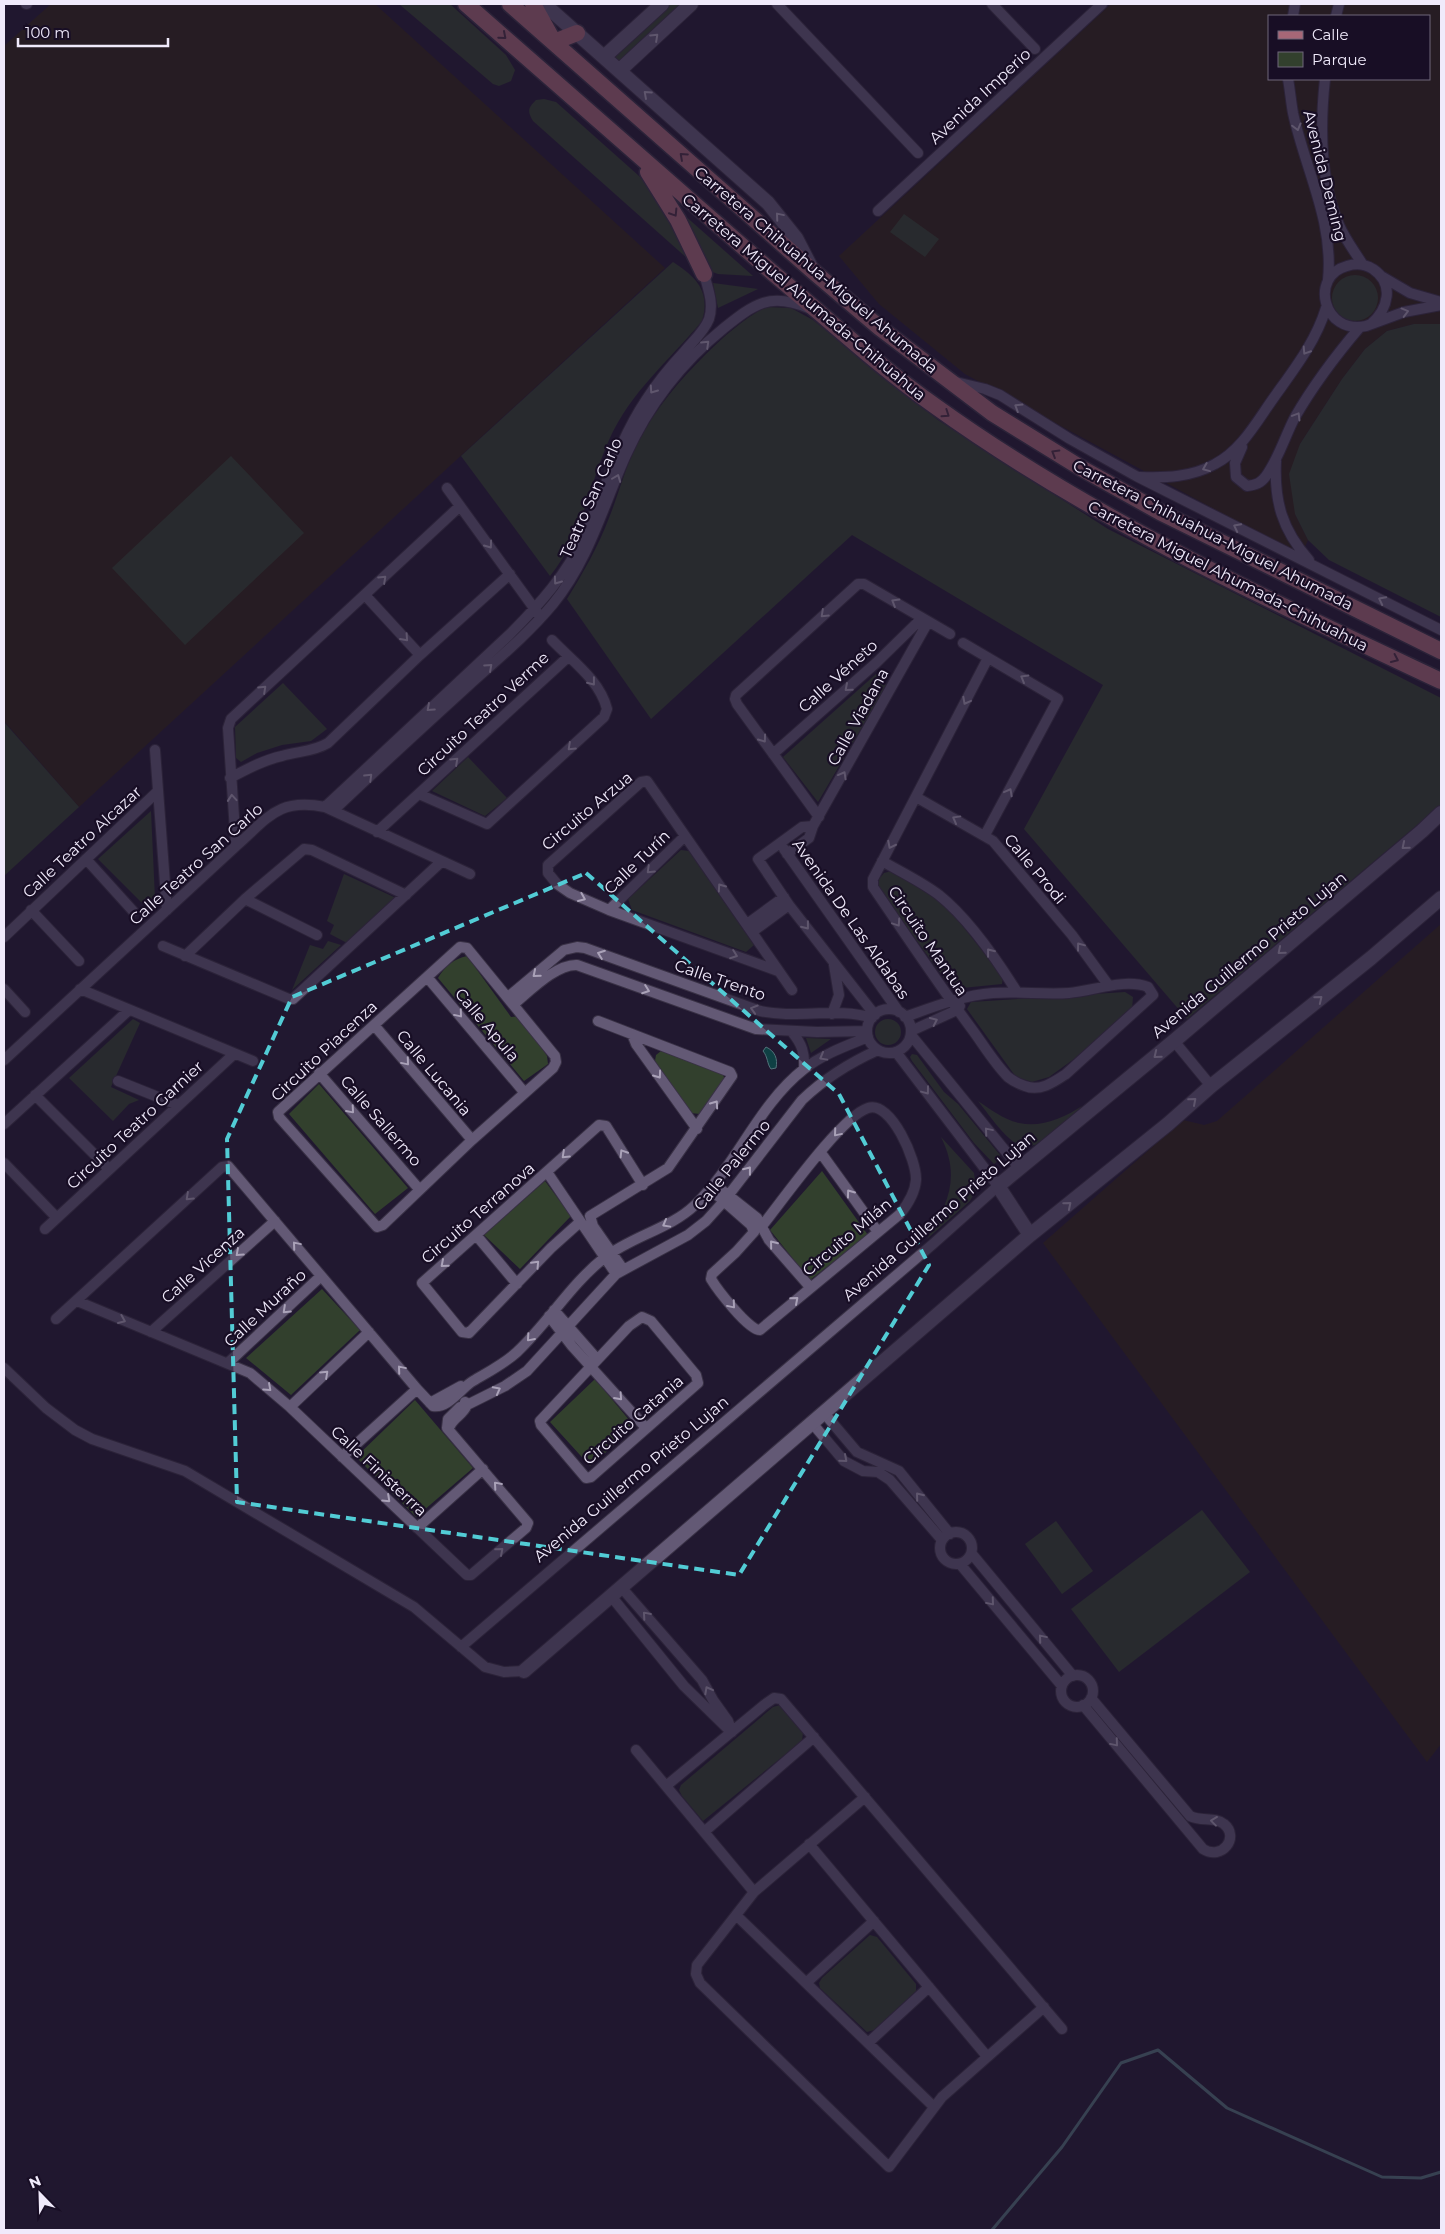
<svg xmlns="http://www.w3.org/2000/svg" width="1445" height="2234" font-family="Montserrat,sans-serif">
  <rect width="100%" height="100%" fill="#211830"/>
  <path fill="#2e2214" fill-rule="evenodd" d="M51,4h324l290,264 -586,539 -75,-86v-675z
    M1111,4h330v320h-27l-27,7 -22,18 -23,30 -42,65 -5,70 13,26 -7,16 -336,-182 -86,-70 -40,-48zM1269,16h160v63h-160z
    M1441,924v820l-14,18 -384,-519 140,-123 21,5 13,-4z"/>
  <path fill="#32402d" d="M399,4h51l56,51 9,15 -4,11 -12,5 -6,-2z
    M670,4h11l-62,58 -5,-6z
    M544,99l12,3 92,82 15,21 25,54 -155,-138c-6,-10 -5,-13 3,-21z
    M674,206l79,70 -35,-2 -11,-4z
    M904,214l35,25 -14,18 -35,-25z
    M673,262c23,15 38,29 29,59 -33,40 -71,70 -93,119 -20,45 -27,97 -59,136l-89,-120z
    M1332 298a23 23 0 1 1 46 0a23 23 0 1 1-46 0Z
    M713,283l45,6 -40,19z
    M766,307l25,1 22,12 125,100 170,109 333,169v107l-254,214 -163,-190 79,-144 -251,-150 -201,184 -84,-120c16,-26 31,-52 42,-81 10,-25 16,-50 28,-74 18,-35 42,-63 69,-90 19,-18 37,-35 60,-47z
    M1414,324h27v293l-112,-57 -21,-20 -13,-26 -6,-40 11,-30 42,-65 23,-30 22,-18z
    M231,456l73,77 -119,112 -73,-77z
    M876,674l7,2 3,10 -68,116 -35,-45z
    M283,683l44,46 -16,12 -29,4 -25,8 -16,9 -5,-4 -1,-31z
    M4,722l75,85 -75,69z
    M468,757l39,41 -22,18 -53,-25z
    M151,811l4,88 -9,8 -48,-48z
    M681,850l8,1 65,94 -8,7 -114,-42 -4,-11z
    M892,871l54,34 57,72 -1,7 -50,5 -68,-93 -5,-10v-7l5,-6z
    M344,874l52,24 -49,45 -17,-9 4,-9 -7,-4z
    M328,941l13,4 -49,45 18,-45 13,4z
    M467,956l44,61 10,-1 26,40 1,8 -24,17 -86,-103c7,-12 16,-19 29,-22z
    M1125,992l8,5 -1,12 -58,50 -25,18 -17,5 -16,-5 -49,-68 4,-7z
    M875 1032a13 13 0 1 1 26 0a13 13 0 1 1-26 0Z
    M133,1019l7,4 -29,64 28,13 -10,4 -16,17 -44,-43z
    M806,1038l25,1 -20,14z
    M661,1051l62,23 2,7 -25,33 -9,-1 -36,-52 1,-6z
    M912,1054l5,1 27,37 14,12 42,51 -1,5 -5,4 -20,-21 -62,-82 -2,-4z
    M319,1084l89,104 -33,26 -86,-100z
    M978,1101c12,8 26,19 41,22 22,5 45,-5 63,-17 -15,16 -40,50 -66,37 -12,-6 -29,-31 -38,-42z
    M941,1137l33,36 2,17 -6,11 -43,38c21,-35 34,-62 14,-102z
    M822,1171l46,64 -58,45 -40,-50z
    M545,1181l26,35 -51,53 -36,-34z
    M322,1289l38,41 -69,65 -45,-37z
    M595,1379l40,48 -45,39 -40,-44z
    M415,1400l58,68 -57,49 -60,-60z
    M1202,1510l48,62 -131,100 -48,-63z
    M1056,1521l37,50 -31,23 -37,-50z
    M780,1705l23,27 -1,9 -99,80 -21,-25 -3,-6 2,-5 92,-78z
    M870,1935l7,2 39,47v7l-42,39 -7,2 -47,-44 -1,-5 3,-5z"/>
  <path fill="#0f4044" stroke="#52737b" d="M766,1047c9,4 12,12 10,21l-5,1c-4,-5 -3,-12 -8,-18z"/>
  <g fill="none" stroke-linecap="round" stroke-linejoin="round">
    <path stroke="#52737b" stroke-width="3" d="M992,2230l70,-83 59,-84 37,-13 69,58 155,69 39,1 20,-6"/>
    <defs>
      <path id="street" d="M26,4h1
        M777,4l141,149
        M992,4l43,45
        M1293,16l2,-12
        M1336,16l3,-12
        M1288,79c2,11 3,23 5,34 12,56 41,108 35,167
        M1325,79c-5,46 -5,102 14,146 6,14 16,27 24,40
        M878,211l224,-207
        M1381,276l29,17 31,9
        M1371,324c17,-15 24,-40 2,-55 -8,-5 -17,-6 -26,-3 -38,10 -24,69 19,60l38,-14 37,-7
        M956,382l29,7 15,6 70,44 66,37 305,154
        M1242,447l-7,16 1,14 11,9c9,-1 14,-3 19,-10 13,-18 19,-40 29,-59 18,-31 42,-63 65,-90
        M1276,461c-2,40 6,69 33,99
        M1140,477c26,1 52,0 75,-13 27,-14 42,-43 60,-68 20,-28 41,-55 51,-88
        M447,488l92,127
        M365,595l55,60
        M963,643l95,56 -73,136
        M155,750l12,160
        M773,754l103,-91 46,-45
        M230,778c17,-9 34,-18 52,-22 16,-5 31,-4 46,-13l92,-88 90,-81
        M419,794l68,30 117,-107 3,-8c-7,-29 -36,-49 -55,-69
        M916,797l77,44 79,94 37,51
        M325,807l184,-172c30,-30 58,-61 76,-100 20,-45 33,-93 61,-135 11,-17 24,-33 38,-48 8,-10 20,-20 25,-33 5,-16 -1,-30 -5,-45
        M334,810c44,-42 90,-84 135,-125 29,-26 59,-51 84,-81 36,-44 50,-98 73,-149 22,-49 56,-93 98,-127 30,-24 46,-36 84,-20
        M819,817l-82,-113 -2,-5 1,-4 122,-111h6l86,50
        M813,826l-11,1 -44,32 31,46 86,110
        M377,832l191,-175
        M236,846l-8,-118 3,-9 229,-213
        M784,849l115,163
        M787,854l22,-16 4,-12 115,-204
        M86,859l47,52
        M882,861c19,11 40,21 57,34 30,24 58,65 78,97
        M245,899l72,36
        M31,910l48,51
        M609,910l76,-74
        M747,924l37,-27
        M752,932l37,-27
        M4,937l154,-146
        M163,946l126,53h4l148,-137
        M460,947l7,1 88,108 1,6 -3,6 -81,72 -89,85 -6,2 -98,-110 -1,-5z
        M185,956l60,-57 59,-50 8,1 94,45
        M778,971l-169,-61 -39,-17 -13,-9 -9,-11v-8l93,-83 6,-1 145,209
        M427,977l97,115
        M4,989l21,23
        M80,989l173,72
        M508,997l56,-47 13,-3 8,1 175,63c36,8 79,-4 112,7
        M514,1004c16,-13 42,-40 63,-39l179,64 61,3 50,-1
        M867 1031a22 22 0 1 1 44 0a22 22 0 1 1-44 0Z
        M832,1014l7,-19 -5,-30
        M905,1017c28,-10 59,-22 88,-24 26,-2 51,2 76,0 25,-2 55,-15 79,-6l5,8 -87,79c-12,8 -26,18 -41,12 -6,-2 -12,-5 -17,-9 -14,-14 -25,-33 -37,-49 -34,-46 -66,-94 -98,-141v-8l115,-221
        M598,1021l132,51 2,4 -64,92 -78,48 3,10 30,43
        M374,1025l98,115
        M911,1031l46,-21 3,-4
        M792,1032c10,12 13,21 12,37
        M632,1034l4,10 61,85
        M911,1035l109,134
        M1174,1041l37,45
        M4,1060l232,-214c33,-29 42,-48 89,-39l145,67
        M319,1073l100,116
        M118,1081l60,24
        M35,1095l74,74
        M4,1124l125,-114
        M821,1153l57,79
        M4,1163l53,55
        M547,1172l69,102
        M714,1184l43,34 12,22 41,47
        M710,1189l41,36 3,7 -18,20 -24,22 -1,5c6,10 38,52 49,51l140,-116c8,-10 15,-21 16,-34 1,-19 -25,-80 -48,-72 -26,8 -86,93 -106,118
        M580,1222l-29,26 -82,85 -7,-1 -40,-49 177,-158 7,1 37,59
        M45,1229l189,-175
        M476,1235l41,49
        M77,1301l173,72 40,34 177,168h4l55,-47 2,-5 -81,-95 1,-9 12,-12 7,-2 38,-19 22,-15 89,-97 72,-39 18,-14 18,-20 78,-101c23,-22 47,-37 76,-50
        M554,1310l43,49
        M549,1316l23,30 74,82
        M642,1317l9,4 45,54 2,8 -107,94 -5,1 -45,-53 -1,-4 89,-95z
        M56,1319l166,-152 6,-1 189,223 16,17c15,3 28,-18 40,-25 15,-9 31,-17 44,-29 31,-29 54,-68 87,-94 28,-22 66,-29 91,-53 42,-40 63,-100 109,-136 19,-15 42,-23 64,-32
        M151,1332l124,-111
        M229,1362l92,-86
        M4,1368l42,40 29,22 17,9 93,32 229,136 71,60 19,5 20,-1
        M430,1403l31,-17
        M290,1407l79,-75
        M824,1413l33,39 42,19 51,63
        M812,1423l32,38 19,10 15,1 12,8 52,60
        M450,1426c4,-9 13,-11 17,-21l-2,-3
        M342,1457l75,-68
        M417,1528l66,-59
        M940 1548a16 16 0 1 1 32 0a16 16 0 1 1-32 0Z
        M972,1554l101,122
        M960,1564l102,122
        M621,1587l81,93 11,20 15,21 4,11
        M611,1596l73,90 45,44
        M461,1647l472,-403 65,-58 -102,-134
        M1061 1691a16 16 0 1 1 32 0a16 16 0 1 1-32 0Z
        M1083,1705l120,144c19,12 37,-12 21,-25 -9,-8 -23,-2 -34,-8l-99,-118
        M636,1750l118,142
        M666,1786l98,-81 10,-7 7,1 281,330
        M865,1797l-111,95 -57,73 -1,9 4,9 189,184 53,-70 102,-90
        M704,1832l110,-95
        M809,1844l176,210
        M736,1915l198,192
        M806,1983l68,-62
        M868,2043l61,-56"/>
      <path id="secondary" d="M544,4l224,199 28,35 15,29
        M604,57l58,-53
        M620,70l71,-66
        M1030,1235l-32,-49 176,-145 248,-210 19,-18
        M524,1671l506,-436 138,-111 43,-38 160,-128 70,-60"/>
      <path id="primary" d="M466,4c102,90 204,180 307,269 54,45 105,93 162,133 157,113 332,193 506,275
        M510,4l304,268 66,56 112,85 89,55 79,44 281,139
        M533,4l21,38 23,-9
        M648,172l30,48 26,54"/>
    </defs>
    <use href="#street" stroke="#393145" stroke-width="12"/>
    <use href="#secondary" stroke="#393145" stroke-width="16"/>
    <use href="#primary" stroke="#393145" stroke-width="19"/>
    <use href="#street" stroke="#635975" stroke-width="10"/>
    <use href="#secondary" stroke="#635975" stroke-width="14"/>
    <use href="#primary" stroke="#a66777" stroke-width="16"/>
  </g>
  <defs><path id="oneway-chevron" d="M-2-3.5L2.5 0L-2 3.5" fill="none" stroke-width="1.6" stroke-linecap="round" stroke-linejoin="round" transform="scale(1.25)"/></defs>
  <g stroke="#4a2d42">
    <use href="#oneway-chevron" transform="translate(503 36) rotate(41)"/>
    <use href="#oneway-chevron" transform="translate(683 156) rotate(-138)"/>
    <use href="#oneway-chevron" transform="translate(674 213) rotate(58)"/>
    <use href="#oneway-chevron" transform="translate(946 414) rotate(34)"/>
    <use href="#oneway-chevron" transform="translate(1055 453) rotate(-149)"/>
    <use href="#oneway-chevron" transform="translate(1395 659) rotate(25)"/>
  </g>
  <g stroke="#aaa2b8">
    <use href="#oneway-chevron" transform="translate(655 37) rotate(-43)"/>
    <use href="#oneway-chevron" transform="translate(647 94) rotate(-138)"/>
    <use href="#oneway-chevron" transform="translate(1297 127) rotate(75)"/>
    <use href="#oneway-chevron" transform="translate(779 216) rotate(-130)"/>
    <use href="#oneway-chevron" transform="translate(1405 312) rotate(-15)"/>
    <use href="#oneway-chevron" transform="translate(706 344) rotate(-44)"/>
    <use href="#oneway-chevron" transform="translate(1306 351) rotate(123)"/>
    <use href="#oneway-chevron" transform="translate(653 390) rotate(125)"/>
    <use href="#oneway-chevron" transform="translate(1018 407) rotate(-148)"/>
    <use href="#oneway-chevron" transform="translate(1297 416) rotate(-59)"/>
    <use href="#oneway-chevron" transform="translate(1206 468) rotate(158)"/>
    <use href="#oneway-chevron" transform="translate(617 478) rotate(-69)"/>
    <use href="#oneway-chevron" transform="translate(1237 527) rotate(-153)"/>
    <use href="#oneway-chevron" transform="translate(489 545) rotate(54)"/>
    <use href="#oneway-chevron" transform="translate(383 579) rotate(-43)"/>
    <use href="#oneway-chevron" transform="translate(557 581) rotate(126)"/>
    <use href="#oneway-chevron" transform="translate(1382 600) rotate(-153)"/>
    <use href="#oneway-chevron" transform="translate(895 602) rotate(-149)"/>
    <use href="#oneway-chevron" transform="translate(824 614) rotate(137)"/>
    <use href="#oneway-chevron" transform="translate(405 638) rotate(48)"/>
    <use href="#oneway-chevron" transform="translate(489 667) rotate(-42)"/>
    <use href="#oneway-chevron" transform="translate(1024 678) rotate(-150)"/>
    <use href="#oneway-chevron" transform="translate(592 682) rotate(52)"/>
    <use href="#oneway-chevron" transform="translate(848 688) rotate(139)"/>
    <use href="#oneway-chevron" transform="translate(263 689) rotate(-43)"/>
    <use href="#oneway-chevron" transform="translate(966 701) rotate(118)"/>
    <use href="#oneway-chevron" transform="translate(430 708) rotate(138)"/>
    <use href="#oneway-chevron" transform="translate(763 739) rotate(54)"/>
    <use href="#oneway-chevron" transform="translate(571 747) rotate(137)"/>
    <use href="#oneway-chevron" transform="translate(455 761) rotate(-43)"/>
    <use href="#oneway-chevron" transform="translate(843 775) rotate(-61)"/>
    <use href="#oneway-chevron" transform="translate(369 777) rotate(-44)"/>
    <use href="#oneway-chevron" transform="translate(1009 792) rotate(-62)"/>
    <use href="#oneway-chevron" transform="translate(232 798) rotate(-95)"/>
    <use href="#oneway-chevron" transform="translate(956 819) rotate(-151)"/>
    <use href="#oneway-chevron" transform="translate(891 845) rotate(117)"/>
    <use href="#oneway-chevron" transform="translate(1405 846) rotate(140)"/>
    <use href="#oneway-chevron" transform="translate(650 870) rotate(136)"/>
    <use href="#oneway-chevron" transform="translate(721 887) rotate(-125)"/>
    <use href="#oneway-chevron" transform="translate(582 898) rotate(23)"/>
    <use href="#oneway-chevron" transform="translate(897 923) rotate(56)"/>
    <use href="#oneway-chevron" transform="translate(806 926) rotate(52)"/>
    <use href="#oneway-chevron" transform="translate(1080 946) rotate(-127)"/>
    <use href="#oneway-chevron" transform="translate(1281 951) rotate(140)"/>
    <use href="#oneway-chevron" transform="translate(990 952) rotate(-128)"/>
    <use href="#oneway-chevron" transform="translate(601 954) rotate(-160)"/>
    <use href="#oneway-chevron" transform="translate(734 955) rotate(20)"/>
    <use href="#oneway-chevron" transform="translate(536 974) rotate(140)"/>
    <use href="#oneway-chevron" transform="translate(646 990) rotate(20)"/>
    <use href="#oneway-chevron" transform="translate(1319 999) rotate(-39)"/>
    <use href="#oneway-chevron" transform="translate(754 1009) rotate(-163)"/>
    <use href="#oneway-chevron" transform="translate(459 1014) rotate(50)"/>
    <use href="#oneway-chevron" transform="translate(934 1021) rotate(-25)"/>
    <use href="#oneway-chevron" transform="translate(1157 1055) rotate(141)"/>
    <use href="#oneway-chevron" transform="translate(823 1057) rotate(151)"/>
    <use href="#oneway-chevron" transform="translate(406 1062) rotate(50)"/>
    <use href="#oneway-chevron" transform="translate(658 1075) rotate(54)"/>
    <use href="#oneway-chevron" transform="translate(926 1091) rotate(53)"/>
    <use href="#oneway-chevron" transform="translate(1193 1101) rotate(-41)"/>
    <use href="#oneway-chevron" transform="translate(715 1104) rotate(-55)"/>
    <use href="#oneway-chevron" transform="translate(351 1110) rotate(49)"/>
    <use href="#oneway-chevron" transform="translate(988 1131) rotate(-130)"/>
    <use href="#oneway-chevron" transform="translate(837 1133) rotate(130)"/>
    <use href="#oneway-chevron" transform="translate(623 1153) rotate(-122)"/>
    <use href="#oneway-chevron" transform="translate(565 1155) rotate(137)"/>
    <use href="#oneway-chevron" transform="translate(748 1170) rotate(-52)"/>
    <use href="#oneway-chevron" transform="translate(850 1193) rotate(-126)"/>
    <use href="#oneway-chevron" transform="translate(189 1197) rotate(137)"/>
    <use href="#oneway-chevron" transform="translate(1068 1205) rotate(-40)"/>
    <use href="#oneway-chevron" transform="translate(666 1224) rotate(151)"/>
    <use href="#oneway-chevron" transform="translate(773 1244) rotate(-129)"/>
    <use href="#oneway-chevron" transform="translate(296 1245) rotate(-130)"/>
    <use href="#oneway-chevron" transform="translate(239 1253) rotate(138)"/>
    <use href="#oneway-chevron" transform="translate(444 1264) rotate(139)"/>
    <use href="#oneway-chevron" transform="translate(536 1264) rotate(-47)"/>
    <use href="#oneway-chevron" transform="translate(795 1300) rotate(-41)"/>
    <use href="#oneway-chevron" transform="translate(732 1305) rotate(50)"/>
    <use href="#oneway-chevron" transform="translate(286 1310) rotate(137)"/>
    <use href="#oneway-chevron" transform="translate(122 1320) rotate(23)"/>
    <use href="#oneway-chevron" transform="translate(530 1338) rotate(131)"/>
    <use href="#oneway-chevron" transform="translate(401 1369) rotate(-130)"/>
    <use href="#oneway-chevron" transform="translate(325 1374) rotate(-43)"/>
    <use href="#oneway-chevron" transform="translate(268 1388) rotate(42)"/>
    <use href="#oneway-chevron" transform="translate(497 1390) rotate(-28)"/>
    <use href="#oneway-chevron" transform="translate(619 1397) rotate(48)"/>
    <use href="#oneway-chevron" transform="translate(844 1459) rotate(41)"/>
    <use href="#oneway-chevron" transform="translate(497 1485) rotate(-131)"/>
    <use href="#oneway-chevron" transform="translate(919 1496) rotate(-129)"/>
    <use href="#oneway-chevron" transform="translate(387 1499) rotate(43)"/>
    <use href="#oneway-chevron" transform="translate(500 1551) rotate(-41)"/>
    <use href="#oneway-chevron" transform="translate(991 1602) rotate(50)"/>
    <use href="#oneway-chevron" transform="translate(646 1615) rotate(-131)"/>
    <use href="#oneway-chevron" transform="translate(1042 1638) rotate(-130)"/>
    <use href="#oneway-chevron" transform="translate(708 1690) rotate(-118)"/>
    <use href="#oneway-chevron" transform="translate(1115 1743) rotate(50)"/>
    <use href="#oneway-chevron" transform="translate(1214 1821) rotate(-173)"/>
  </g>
  <path d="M0 0H1445V2234H0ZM586,873l253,221 90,171 -190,310 -502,-73 -10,-363 65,-142z" fill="#211830" fill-opacity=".55" fill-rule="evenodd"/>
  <path fill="none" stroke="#52ccd5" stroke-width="4" stroke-dasharray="10 6" stroke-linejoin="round" d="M586,873l253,221 90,171 -190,310 -502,-73 -10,-363 65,-142z"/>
  <g text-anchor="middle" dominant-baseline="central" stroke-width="4.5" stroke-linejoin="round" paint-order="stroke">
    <g font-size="16" fill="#f0eafb" stroke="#180e25">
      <text transform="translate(980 96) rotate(-43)">Avenida Imperio</text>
      <text transform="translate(1325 176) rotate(76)">Avenida Deming</text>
      <text transform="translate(816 270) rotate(40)">Carretera Chihuahua-Miguel Ahumada</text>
      <text transform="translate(804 297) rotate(40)">Carretera Miguel Ahumada-Chihuahua</text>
      <text transform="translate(591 498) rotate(-66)">Teatro San Carlo</text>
      <text transform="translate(1213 535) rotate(27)">Carretera Chihuahua-Miguel Ahumada</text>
      <text transform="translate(1228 576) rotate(27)">Carretera Miguel Ahumada-Chihuahua</text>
      <text transform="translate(838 676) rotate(-42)">Calle Véneto</text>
      <text transform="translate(483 714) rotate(-43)">Circuito Teatro Verme</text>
      <text transform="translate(858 717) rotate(-61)">Calle Viadana</text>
      <text transform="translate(587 811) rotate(-40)">Circuito Arzua</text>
      <text transform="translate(82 842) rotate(-43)">Calle Teatro Alcazar</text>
      <text transform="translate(637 862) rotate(-44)">Calle Turín</text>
      <text transform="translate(196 864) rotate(-42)">Calle Teatro San Carlo</text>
      <text transform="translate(1035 869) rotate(50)">Calle Prodi</text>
      <text transform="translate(851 919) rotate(55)">Avenida De Las Aldabas</text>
      <text transform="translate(928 941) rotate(56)">Circuito Mantua</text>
      <text transform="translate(1249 955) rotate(-40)">Avenida Guillermo Prieto Lujan</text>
      <text transform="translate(720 980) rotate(19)">Calle Trento</text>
      <text transform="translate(487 1025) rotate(50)">Calle Apula</text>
      <text transform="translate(324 1051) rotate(-43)">Circuito Piacenza</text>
      <text transform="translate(434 1073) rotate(50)">Calle Lucania</text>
      <text transform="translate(381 1121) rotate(49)">Calle Sallermo</text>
      <text transform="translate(135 1125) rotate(-43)">Circuito Teatro Garnier</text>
      <text transform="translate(732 1165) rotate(-51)">Calle Palermo</text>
      <text transform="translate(478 1213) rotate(-41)">Circuito Terranova</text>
      <text transform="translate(939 1216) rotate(-41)">Avenida Guillermo Prieto Lujan</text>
      <text transform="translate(847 1237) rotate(-40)">Circuito Milán</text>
      <text transform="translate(203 1265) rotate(-42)">Calle Vicenza</text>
      <text transform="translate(265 1308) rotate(-43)">Calle Muraño</text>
      <text transform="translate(633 1420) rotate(-41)">Circuito Catania</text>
      <text transform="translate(379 1471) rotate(43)">Calle Finisterrra</text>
      <text transform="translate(631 1479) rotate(-40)">Avenida Guillermo Prieto Lujan</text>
    </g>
  </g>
  <rect width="1445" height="2234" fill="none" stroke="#f0eafb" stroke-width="10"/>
  <rect x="1268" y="15" width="162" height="65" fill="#180e25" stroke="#6e667b"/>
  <rect x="1278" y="31" width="25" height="8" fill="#a66777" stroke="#6e667b"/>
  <text x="1312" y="40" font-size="15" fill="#f0eafb">Calle</text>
  <rect x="1278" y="52" width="25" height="15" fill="#32402d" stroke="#6e667b"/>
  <text x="1312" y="65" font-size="15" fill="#f0eafb">Parque</text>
  <g transform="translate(40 2194) rotate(337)" stroke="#180e25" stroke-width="4" paint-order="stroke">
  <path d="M0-4L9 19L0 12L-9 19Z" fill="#f0eafb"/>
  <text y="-8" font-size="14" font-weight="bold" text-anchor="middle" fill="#f0eafb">N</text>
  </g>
  <path d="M18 38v8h150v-8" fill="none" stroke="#f0eafb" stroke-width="2.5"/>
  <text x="25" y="38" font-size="15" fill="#f0eafb" stroke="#180e25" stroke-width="4" paint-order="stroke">100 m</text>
</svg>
